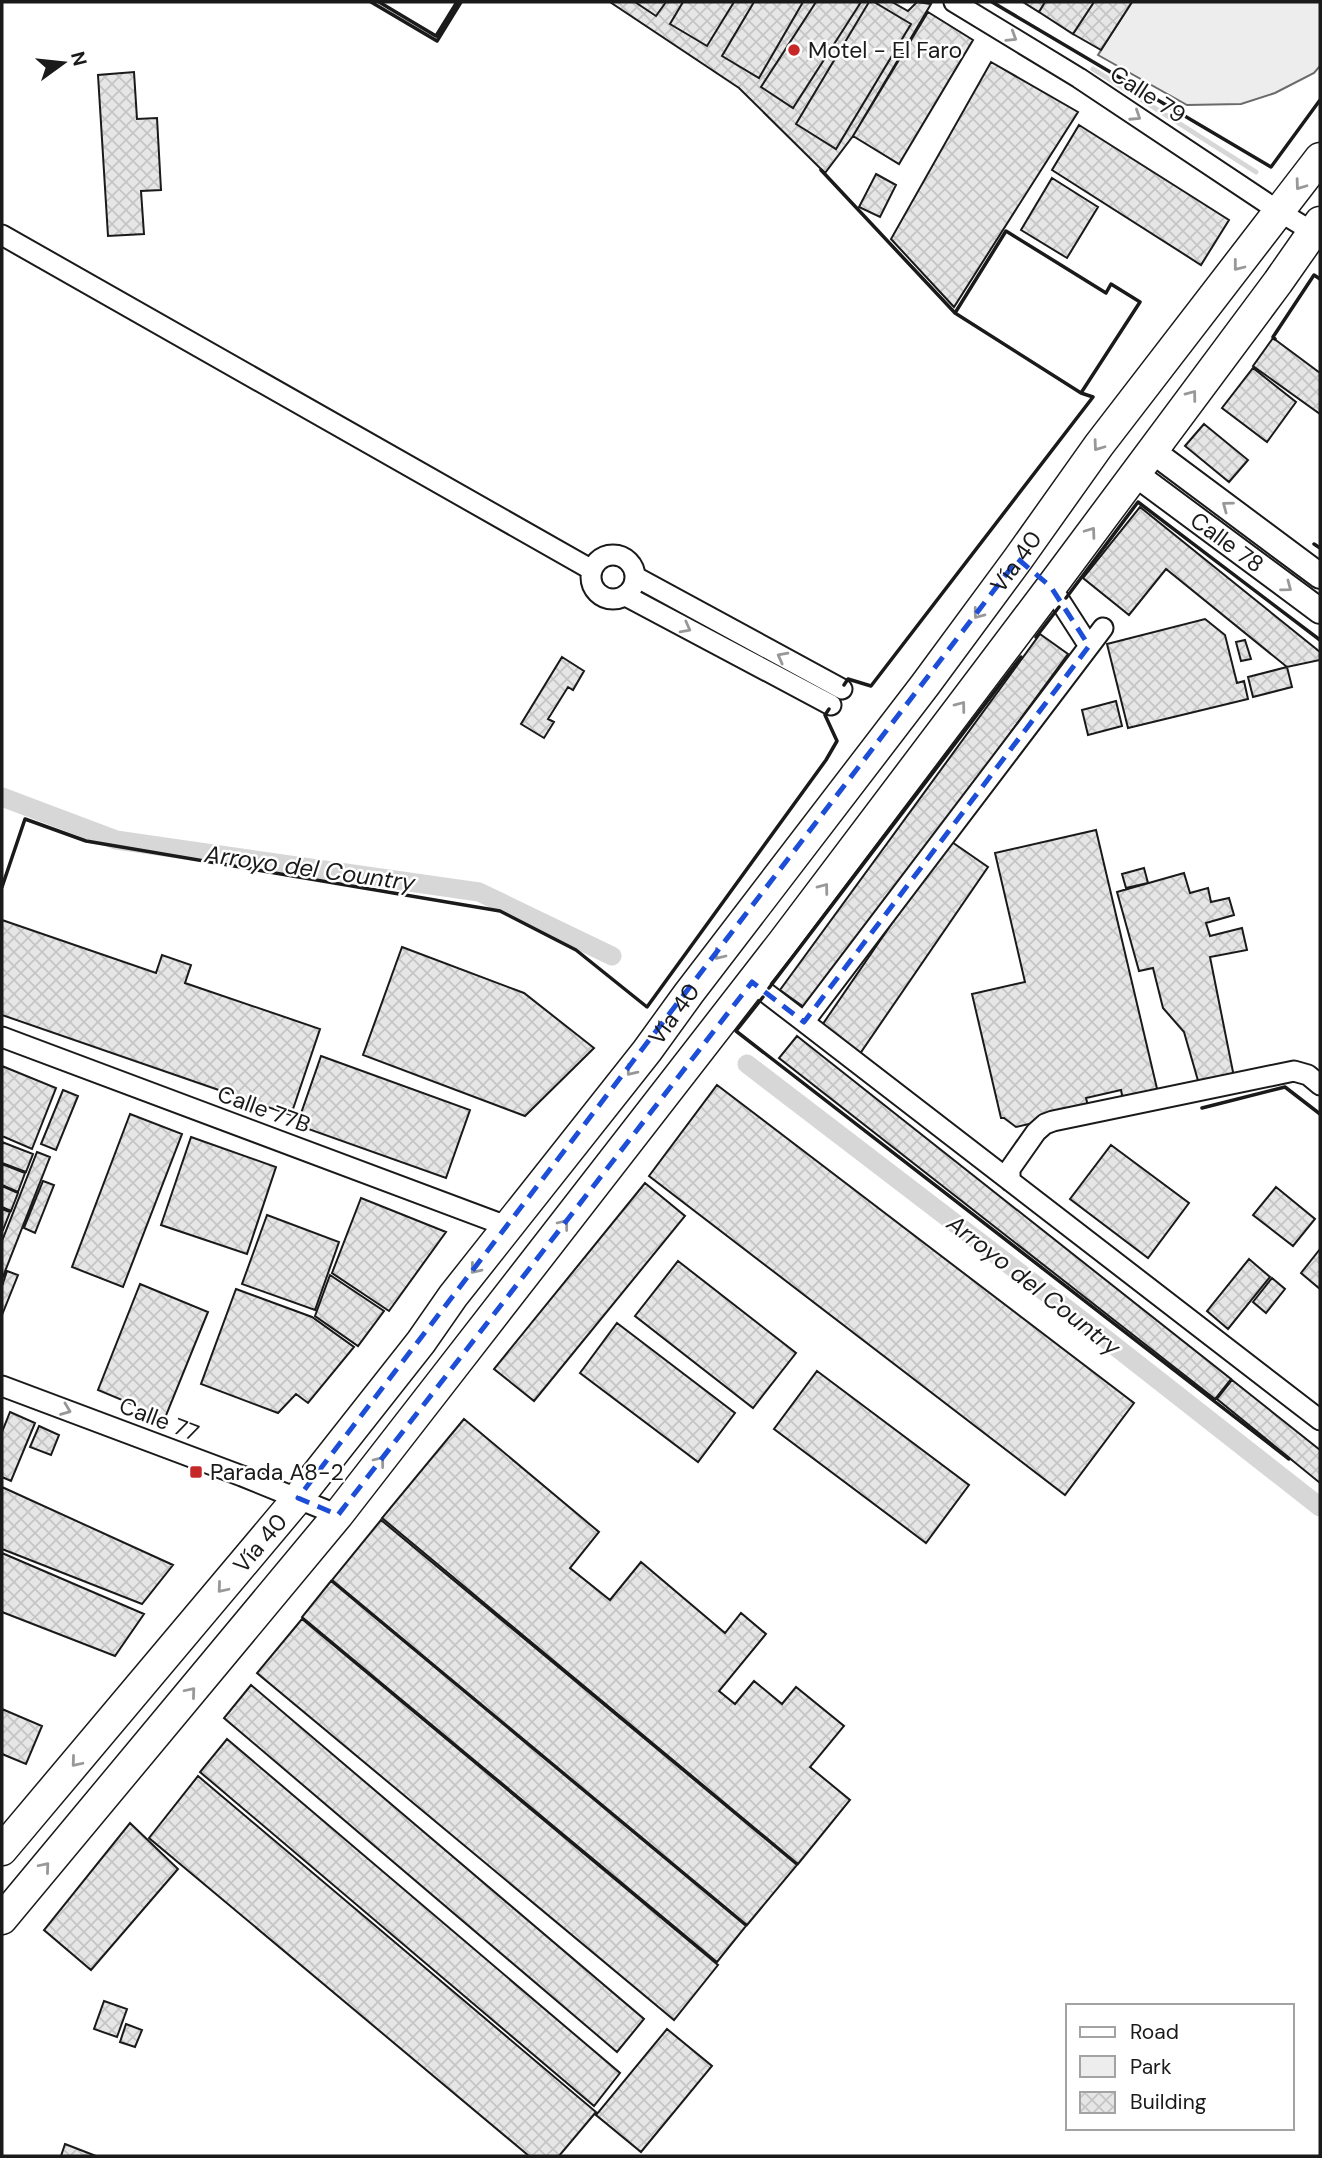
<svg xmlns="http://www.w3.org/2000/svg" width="1322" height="2158" font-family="'DM Sans',sans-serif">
  <defs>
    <pattern id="building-cross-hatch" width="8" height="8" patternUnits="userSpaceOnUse" patternTransform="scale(1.75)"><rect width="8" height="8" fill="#e6e6e6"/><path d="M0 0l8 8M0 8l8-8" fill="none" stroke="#c5c5c5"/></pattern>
  </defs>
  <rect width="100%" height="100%" fill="#fff"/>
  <path fill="#ededed" stroke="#6a6a6a" stroke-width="2" d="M1132,2h188v64l-6,7 -39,20 -34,11 -54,1 -89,-50z"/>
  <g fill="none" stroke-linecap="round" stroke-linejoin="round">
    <path stroke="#d7d7d7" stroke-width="5" d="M1093,69l163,103"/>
    <path stroke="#d7d7d7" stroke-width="19" d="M2,797l114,43 363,52 133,64
      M747,1064l341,261 232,182"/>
  </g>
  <path fill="url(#building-cross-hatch)" stroke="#1a1a1a" stroke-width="2" d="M610,2h282l16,9 9,-9 14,2 -78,132 -28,37 -86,-85z
    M635,2h31l-10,14z
    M683,2h51l-27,44 -37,-22z
    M754,2h49l-44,76 -37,-22z
    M816,2h45l-68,106 -32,-21z
    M869,2h5l37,22 -75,125 -40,-25z
    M1023,2h22l-6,10z
    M1045,2h49l-21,32 -34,-22z
    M1094,2h38l-31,48 -28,-16z
    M928,12l45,28 -74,124 -46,-28z
    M991,62l87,50 -124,195 -63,-68z
    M134,72l3,47 20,-1 4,72 -20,1 3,43 -36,2 -10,-161z
    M1079,125l150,95 -28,45 -149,-95z
    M876,174l20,11 -16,32 -21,-10z
    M1052,178l46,29 -31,51 -46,-28z
    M1273,338l47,35v41l-67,-48z
    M1253,368l43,34 -29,40 -45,-34z
    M1204,424l44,36 -19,22 -44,-36z
    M1140,507l180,145v8l-33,7 -121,-98 -37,46 -46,-37z
    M1205,619l20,16 12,48 7,-2 4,18 -120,29 -21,-84z
    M1040,634l28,20 -260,356 -28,-20z
    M1245,640l6,19 -10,2 -5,-19z
    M562,657l22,14 -11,19 -5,-3 -20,32 6,3 -10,16 -23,-14z
    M1287,667l5,20 -39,10 -5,-20z
    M1116,701l6,25 -34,9 -6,-25z
    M1096,830l63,267 -35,8 -3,-15 -35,8 3,12 -73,17 -12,-9h-3l-29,-124 53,-12 -30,-129z
    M949,840l39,27 -131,191 -39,-27z
    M1144,868l4,15 -22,5 -4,-14z
    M1184,873l6,20 18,-5 3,14 18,-4 5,17 -28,8 4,13 32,-8 5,22 -37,7 24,120 -35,7 -15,-52 -21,-24 -10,-40 -14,3 -22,-79z
    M2,920l154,53 6,-18 29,10 -6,18 135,46 -29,86 -289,-100z
    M402,947l122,46 70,55 -69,68 -162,-61z
    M797,1036l434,343 -16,20 -436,-341z
    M321,1056l149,54 -24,68 -149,-53z
    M2,1066l54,22 -24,61 -30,-13z
    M717,1085l417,318 -69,92 -416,-319z
    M63,1090l15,6 -22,54 -15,-6z
    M130,1114l52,20 -59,153 -51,-20z
    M191,1137l85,30 -29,87 -86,-29z
    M2,1142l31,12 -7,18 -24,-9z
    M1111,1145l78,58 -41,55 -78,-59z
    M37,1152l13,5 -48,122v-38z
    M2,1164l23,9 -7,19 -16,-7z
    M43,1181l11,4 -19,48 -11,-5z
    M645,1183l40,33 -151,185 -40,-32z
    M2,1186l16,7 -7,18 -9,-4z
    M1276,1187l39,32 -22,27 -40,-31z
    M361,1198l85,34 -57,79 -57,-38z
    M2,1209l8,3 -7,18h-1z
    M267,1215l72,27 -24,68 -73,-26z
    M1320,1249v40l-19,-16z
    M1249,1259l21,18 -42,52 -21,-18z
    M678,1261l118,92 -43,55 -118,-92z
    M7,1271l11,4 -16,40v-29z
    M330,1275l54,36 -26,35 -43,-30z
    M1272,1278l13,11 -19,24 -13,-11z
    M140,1284l68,28 -43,106 -67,-28z
    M236,1289l76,28 42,30 -46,56 -12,-9 -18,19 -77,-29z
    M617,1323l118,90 -37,49 -118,-89z
    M817,1371l152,114 -43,58 -152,-114z
    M1232,1380l88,70v33l-103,-84z
    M10,1412l25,11 -24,58 -9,-4v-45z
    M464,1419l135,113 -29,36 40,32 31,-38 84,71 16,-20 25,21 -47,57 16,13 19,-23 28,23 14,-17 48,39 -34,41 40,33 -52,64 -416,-346z
    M39,1426l20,9 -8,20 -21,-8z
    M2,1487l171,78 -31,39 -140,-55z
    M381,1520l416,345 -50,60 -415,-345z
    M2,1553l142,61 -29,42 -113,-44z
    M331,1581l415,345 -29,36 -415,-345z
    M302,1619l416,346 -44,55 -417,-347z
    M251,1685l393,334 -27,33 -393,-334z
    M2,1709l40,17 -16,38 -24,-10z
    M227,1739l393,334 -26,33 -394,-334z
    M198,1776l398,336 -37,44h-30l-380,-318z
    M130,1823l48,46 -87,101 -47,-40z
    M104,2001l23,8 -10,28 -23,-8z
    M126,2024l16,6 -7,17 -15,-5z
    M667,2029l45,37 -71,86 -45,-37z
    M65,2144l31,12h-35z"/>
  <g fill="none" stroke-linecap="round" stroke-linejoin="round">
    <defs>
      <path id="minor" d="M954,2l125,76 201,134 33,20
        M2,235l590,335
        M591 577a22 22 0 1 1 44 0a22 22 0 1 1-44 0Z
        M636,577l206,112
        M1051,587l38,59
        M626,596l205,109
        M1103,628l-299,394 516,398
        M752,982l52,40
        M2,1037l507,190
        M1010,1181v-12l26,-37 9,-8 8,-3 241,-50 14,4 12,10
        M2,1386l240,90 96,39"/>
      <g id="major">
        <path d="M1151,450l169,126"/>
        <path id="s1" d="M1134,473l186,138"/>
      </g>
      <g id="highway">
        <path id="s2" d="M2,1850l296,-352 123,-156 32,-46 194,-245 42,-58 236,-308 93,-126 81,-114 221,-287"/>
        <path d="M2,1919l336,-404 115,-148 330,-425 268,-355 227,-305 42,-60"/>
      </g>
    </defs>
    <use href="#minor" stroke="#1a1a1a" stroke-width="23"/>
    <use href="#major" stroke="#1a1a1a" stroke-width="28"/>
    <use href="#highway" stroke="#1a1a1a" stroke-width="33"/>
    <use href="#minor" stroke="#fff" stroke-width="19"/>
    <use href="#major" stroke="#fff" stroke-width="24"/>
    <use href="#highway" stroke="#fff" stroke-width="30"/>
    <path stroke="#1a1a1a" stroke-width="3.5" d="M371,2l66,39 24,-39
      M379,2l57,34 21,-34
      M992,2l279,165 49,-67
      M821,170l134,143 126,80 12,4 -222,289 -23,-7 -4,6
      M1006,231l100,62 5,-9 29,18 -59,91 -126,-80z
      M1275,339l-2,-2 41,-62 6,4
      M1314,544l6,4
      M1066,598l72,-96 182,138
      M1036,637l23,-30
      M2,887l23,-68 61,22 414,70 76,39 71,57 179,-247 11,-19 -12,-26 4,-6
      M769,988l252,-331
      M763,997l-27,34 553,428
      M1202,1108l83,-21 35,27"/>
  </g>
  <defs><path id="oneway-chevron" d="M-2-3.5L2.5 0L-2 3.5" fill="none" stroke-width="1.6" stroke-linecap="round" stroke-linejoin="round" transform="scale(1.75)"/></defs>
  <g stroke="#989898">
    <use href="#oneway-chevron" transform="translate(1012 37) rotate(32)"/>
    <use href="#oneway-chevron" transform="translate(1136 116) rotate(33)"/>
    <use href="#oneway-chevron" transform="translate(1300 185) rotate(126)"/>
    <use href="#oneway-chevron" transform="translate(1238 266) rotate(128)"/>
    <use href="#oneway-chevron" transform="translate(1192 395) rotate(-53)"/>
    <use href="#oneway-chevron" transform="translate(1098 446) rotate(126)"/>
    <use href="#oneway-chevron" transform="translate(1227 506) rotate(-143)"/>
    <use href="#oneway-chevron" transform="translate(1091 532) rotate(-54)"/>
    <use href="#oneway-chevron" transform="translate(1287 587) rotate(37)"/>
    <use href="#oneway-chevron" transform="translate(978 614) rotate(127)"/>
    <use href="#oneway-chevron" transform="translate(686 628) rotate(28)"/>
    <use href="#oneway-chevron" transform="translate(782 657) rotate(-152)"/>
    <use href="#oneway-chevron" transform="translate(961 706) rotate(-53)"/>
    <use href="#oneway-chevron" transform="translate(824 888) rotate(-53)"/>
    <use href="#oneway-chevron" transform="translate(719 955) rotate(128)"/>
    <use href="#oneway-chevron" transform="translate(631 1071) rotate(129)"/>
    <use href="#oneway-chevron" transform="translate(564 1224) rotate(-52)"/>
    <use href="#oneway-chevron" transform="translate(475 1269) rotate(129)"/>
    <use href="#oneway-chevron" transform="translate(66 1410) rotate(21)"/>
    <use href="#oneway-chevron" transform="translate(380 1461) rotate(-52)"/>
    <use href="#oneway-chevron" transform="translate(222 1588) rotate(130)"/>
    <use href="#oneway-chevron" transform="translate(191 1692) rotate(-50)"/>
    <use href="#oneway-chevron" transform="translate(76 1762) rotate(130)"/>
    <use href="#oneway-chevron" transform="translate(45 1867) rotate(-50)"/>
  </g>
  <path fill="none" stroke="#1d4ed8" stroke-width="5" stroke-dasharray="14 9" stroke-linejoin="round" d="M1018,559l33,28 38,59 -285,376 -52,-40 -414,533 -40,-17z"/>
  <g fill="#c62828" stroke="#fff" stroke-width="2.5">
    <circle cx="794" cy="50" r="7"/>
    <rect x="189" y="1465" width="14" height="14" rx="3.5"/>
  </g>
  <g text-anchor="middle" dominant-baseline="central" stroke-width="5" stroke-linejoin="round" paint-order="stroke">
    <g font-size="23" fill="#1a1a1a" stroke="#fff" text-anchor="start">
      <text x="808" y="50">Motel - El Faro</text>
      <text x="210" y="1472">Parada A8-2</text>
    </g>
    <g font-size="23" fill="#1a1a1a" stroke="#fff">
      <text transform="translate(1148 94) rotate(33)">Calle 79</text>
      <text stroke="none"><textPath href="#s1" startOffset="116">Calle 78</textPath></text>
      <text stroke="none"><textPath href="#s2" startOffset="1640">Vía 40</textPath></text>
      <text stroke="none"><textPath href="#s2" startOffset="1073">Vía 40</textPath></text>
      <text transform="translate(264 1109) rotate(20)">Calle 77B</text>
      <text transform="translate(159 1419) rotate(21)">Calle 77</text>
      <text stroke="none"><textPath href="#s2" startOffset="401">Vía 40</textPath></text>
    </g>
    <g font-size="24" font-style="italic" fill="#1a1a1a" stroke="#fff">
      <text transform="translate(310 868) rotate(8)">Arroyo del Country</text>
      <text transform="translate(1034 1285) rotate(38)">Arroyo del Country</text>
    </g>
  </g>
  <rect width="1322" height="2158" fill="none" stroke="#1a1a1a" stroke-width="7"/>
  <rect x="1066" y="2004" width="228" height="126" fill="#ffffff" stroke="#a3a3a3" stroke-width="2"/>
  <rect x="1080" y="2027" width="35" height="10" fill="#ffffff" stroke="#a3a3a3" stroke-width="2"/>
  <text x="1130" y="2039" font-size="21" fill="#1a1a1a">Road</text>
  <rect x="1080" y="2056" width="35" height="21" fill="#ededed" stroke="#a3a3a3" stroke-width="2"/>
  <text x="1130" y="2074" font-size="21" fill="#1a1a1a">Park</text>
  <rect x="1080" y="2092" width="35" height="21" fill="url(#building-cross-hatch)" stroke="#a3a3a3" stroke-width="2"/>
  <text x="1130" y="2109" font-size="21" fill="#1a1a1a">Building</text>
  <g transform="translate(63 63) rotate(75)" stroke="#ffffff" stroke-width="5" paint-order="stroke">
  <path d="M0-5L12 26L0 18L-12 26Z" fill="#1a1a1a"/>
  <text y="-10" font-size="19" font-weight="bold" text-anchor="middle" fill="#1a1a1a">N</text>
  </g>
</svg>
